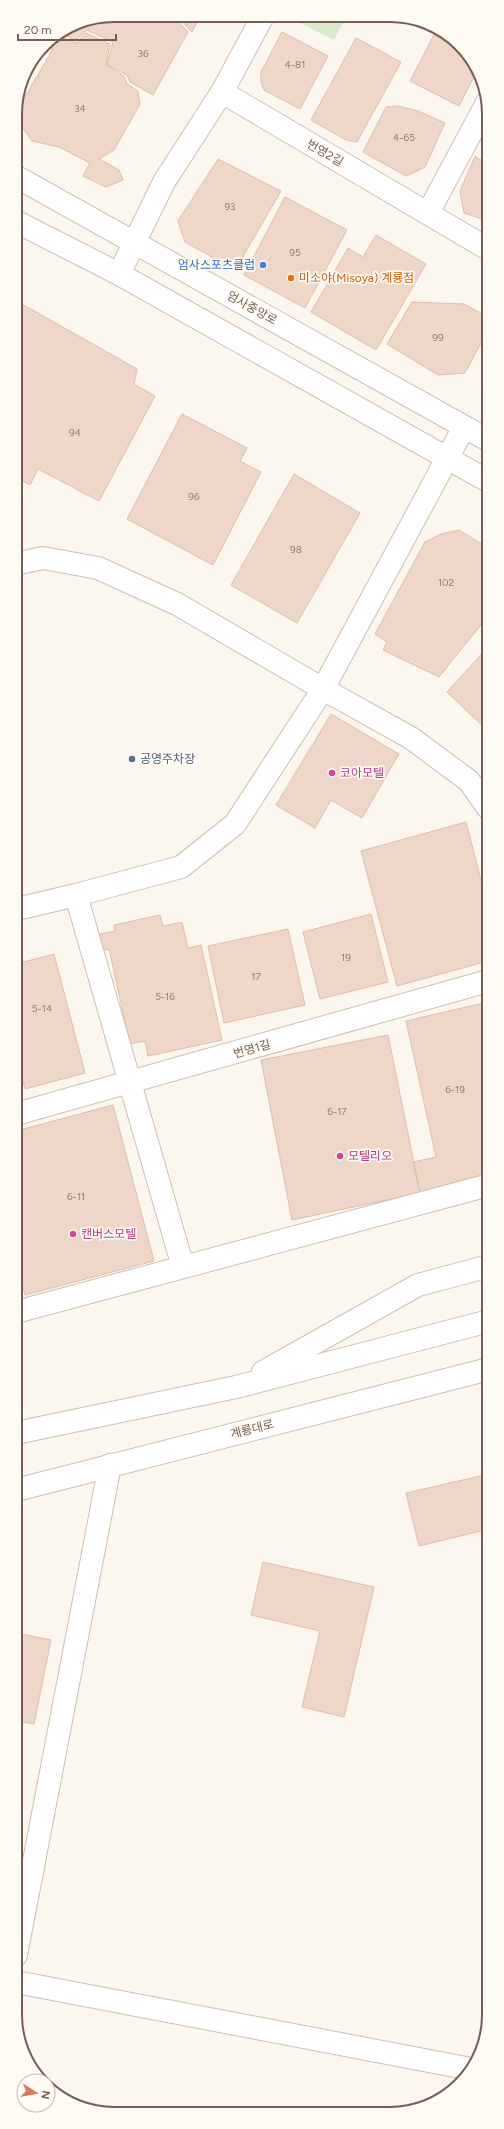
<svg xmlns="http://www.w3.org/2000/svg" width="504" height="2129" font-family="Figtree,'Noto Sans KR',sans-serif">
  <rect width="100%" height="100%" fill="#fbf6ee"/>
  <path fill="#d8e9cc" d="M287,16l59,1 -12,23z"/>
  <path fill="#eed7c8" stroke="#dfbea9" d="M114,15h58l16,17 -35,63 -23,-13 -3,-7 -20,-10 6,-23 -26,-12 -12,11 -14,-9 15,-10z
    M176,15l24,1 -8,16z
    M436,31l24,13 18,25 -19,37 -49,-25z
    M282,32l46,24 -28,53 -36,-19 -3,-8v-10z
    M86,33l24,11 -4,21 18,11 3,8 11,7 2,13 -26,46 -15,9 20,11 4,10 -17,7 -23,-11 7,-13 -31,-16 -27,-6 -11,-16 2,-25 30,-51 -10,-3 1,-2 14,-9 18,8z
    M356,38l45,24 -44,80 -11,-2 -35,-20z
    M398,106l20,5 27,12 -20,44 -19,9 -43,-24 23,-45z
    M475,156l13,9v56l-24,-8 -4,-22z
    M218,159l63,32 -46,79 -50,-28 -7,-21z
    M285,197l62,33 -42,78 -61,-33z
    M376,235l50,29 -50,86 -65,-38 37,-64 15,9z
    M15,300l122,69 -3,15 21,12 -56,105 -61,-32 -8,16 -15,-8z
    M412,302l52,2 24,13v13l-23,43 -27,2 -51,-31z
    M182,414l65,34 -7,13 21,11 -48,93 -86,-46z
    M294,474l66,39 -63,110 -66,-38z
    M459,530l29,18v68l-49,61 -56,-27 4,-8 -12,-8 50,-92 16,-8z
    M488,647v84l-41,-39z
    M331,714l68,40 -37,64 -31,-18 -16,28 -39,-23z
    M466,822l22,85v54l-91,25 -36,-135z
    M371,914l17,68 -68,17 -17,-67z
    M160,915l3,11 19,-4 6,26 13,-3 21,95 -74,16 -3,-15 -15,3 -21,-95 -10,2 -4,-16 20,-4 -1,-6z
    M288,929l17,76 -81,18 -16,-77z
    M54,954l31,119 -60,16 -9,-37v-88z
    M488,1002l1,176 -69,15 -7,-31 23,-5 -30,-136z
    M388,1035l32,158 -128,27 -31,-160z
    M113,1105l41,156 -129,34 -9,-34v-130z
    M489,1474v55l-70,17 -13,-53z
    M263,1562l111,25 -30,130 -42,-10 18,-76 -69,-16z
    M16,1633l35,7 -17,84 -18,-3z"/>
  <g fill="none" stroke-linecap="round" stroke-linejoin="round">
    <defs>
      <path id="minor" d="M222,92l266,157
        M15,176l473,264
        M428,213l60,-112
        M15,221l104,53 369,207
        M119,274l45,-92 58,-90 41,-76
        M15,564l28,-6 55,10 79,36 146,85 88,49 58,43 19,27
        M76,895l107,372
        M15,906l6,2 55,-13 105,-28 54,-43 88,-135 141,-262
        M16,1114l472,-133
        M16,1312l473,-127
        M16,1955l94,-490
        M16,1982l455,87"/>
      <path id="tertiary" d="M263,1372l155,-87 71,-19
        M16,1433l220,-46 253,-66
        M16,1490l473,-121"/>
    </defs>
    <use href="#minor" stroke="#cdbfb3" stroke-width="24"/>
    <use href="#tertiary" stroke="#cdbfb3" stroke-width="24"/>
    <use href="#minor" stroke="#fff" stroke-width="22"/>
    <use href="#tertiary" stroke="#fff" stroke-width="22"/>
  </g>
  <circle fill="#3f7fe0" stroke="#fefaf4" stroke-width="1.5" cx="263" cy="265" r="4"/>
  <circle fill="#e8710a" stroke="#fefaf4" stroke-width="1.5" cx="291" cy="278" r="4"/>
  <circle fill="#5c6f8a" stroke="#fefaf4" stroke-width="1.5" cx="132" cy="759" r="4"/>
  <g fill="#d1479c" stroke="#fefaf4" stroke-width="1.5">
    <circle cx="332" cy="773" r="4"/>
    <circle cx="340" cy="1156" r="4"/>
    <circle cx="73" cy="1234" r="4"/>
  </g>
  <g text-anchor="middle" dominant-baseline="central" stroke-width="3.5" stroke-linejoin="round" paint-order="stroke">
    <g font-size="10" fill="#947d6f">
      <text x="143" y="53">36</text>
      <text x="295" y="64">4-81</text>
      <text x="80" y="108">34</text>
      <text x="404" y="137">4-65</text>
      <text x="230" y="206">93</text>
      <text x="295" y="252">95</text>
      <text x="438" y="337">99</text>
      <text x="75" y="432">94</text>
      <text x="194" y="496">96</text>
      <text x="296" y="549">98</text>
      <text x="446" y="582">102</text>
      <text x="346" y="957">19</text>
      <text x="256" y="976">17</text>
      <text x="165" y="996">5-16</text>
      <text x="42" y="1008">5-14</text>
      <text x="455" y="1089">6-19</text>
      <text x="337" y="1111">6-17</text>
      <text x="76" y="1196">6-11</text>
    </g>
    <g font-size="12" fill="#765f51" stroke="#fefaf4">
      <text transform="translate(325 153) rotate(30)">번영2길</text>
      <text transform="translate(252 308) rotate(29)">엄사중앙로</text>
      <text transform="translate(252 1049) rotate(-16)">번영1길</text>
      <text transform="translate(252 1429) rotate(-14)">계룡대로</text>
    </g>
    <g font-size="12" fill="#366cbe" stroke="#fefaf4" text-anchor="end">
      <text x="255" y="265">엄사스포츠클럽</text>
    </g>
    <g font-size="12" fill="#c56008" stroke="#fefaf4" text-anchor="start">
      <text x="299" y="278">미소야(Misoya) 계룡점</text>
    </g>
    <g font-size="12" fill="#4e5e75" stroke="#fefaf4" text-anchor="start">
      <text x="140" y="759">공영주차장</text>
    </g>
    <g font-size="12" fill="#b23c85" stroke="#fefaf4" text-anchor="start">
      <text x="340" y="773">코아모텔</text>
      <text x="348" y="1156">모텔리오</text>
      <text x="81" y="1234">캔버스모텔</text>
    </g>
  </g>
  <path d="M0 0H504V2129H0ZM114 22H390A92 92 0 0 1 482 114V2015A92 92 0 0 1 390 2107H114A92 92 0 0 1 22 2015V114A92 92 0 0 1 114 22Z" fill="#fefaf4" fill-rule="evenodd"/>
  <path fill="none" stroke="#765f51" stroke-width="2" d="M114 22H390A92 92 0 0 1 482 114V2015A92 92 0 0 1 390 2107H114A92 92 0 0 1 22 2015V114A92 92 0 0 1 114 22Z"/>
  <g transform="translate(36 2093) rotate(101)"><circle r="19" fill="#fefaf4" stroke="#c8bcb3"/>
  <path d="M0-3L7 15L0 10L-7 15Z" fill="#d87b60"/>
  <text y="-6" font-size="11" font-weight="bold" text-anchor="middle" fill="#765f51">N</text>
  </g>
  <path d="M18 34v6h98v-6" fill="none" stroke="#765f51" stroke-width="2"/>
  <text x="24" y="34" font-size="12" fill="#765f51" stroke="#fefaf4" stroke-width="3" paint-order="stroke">20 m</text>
</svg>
